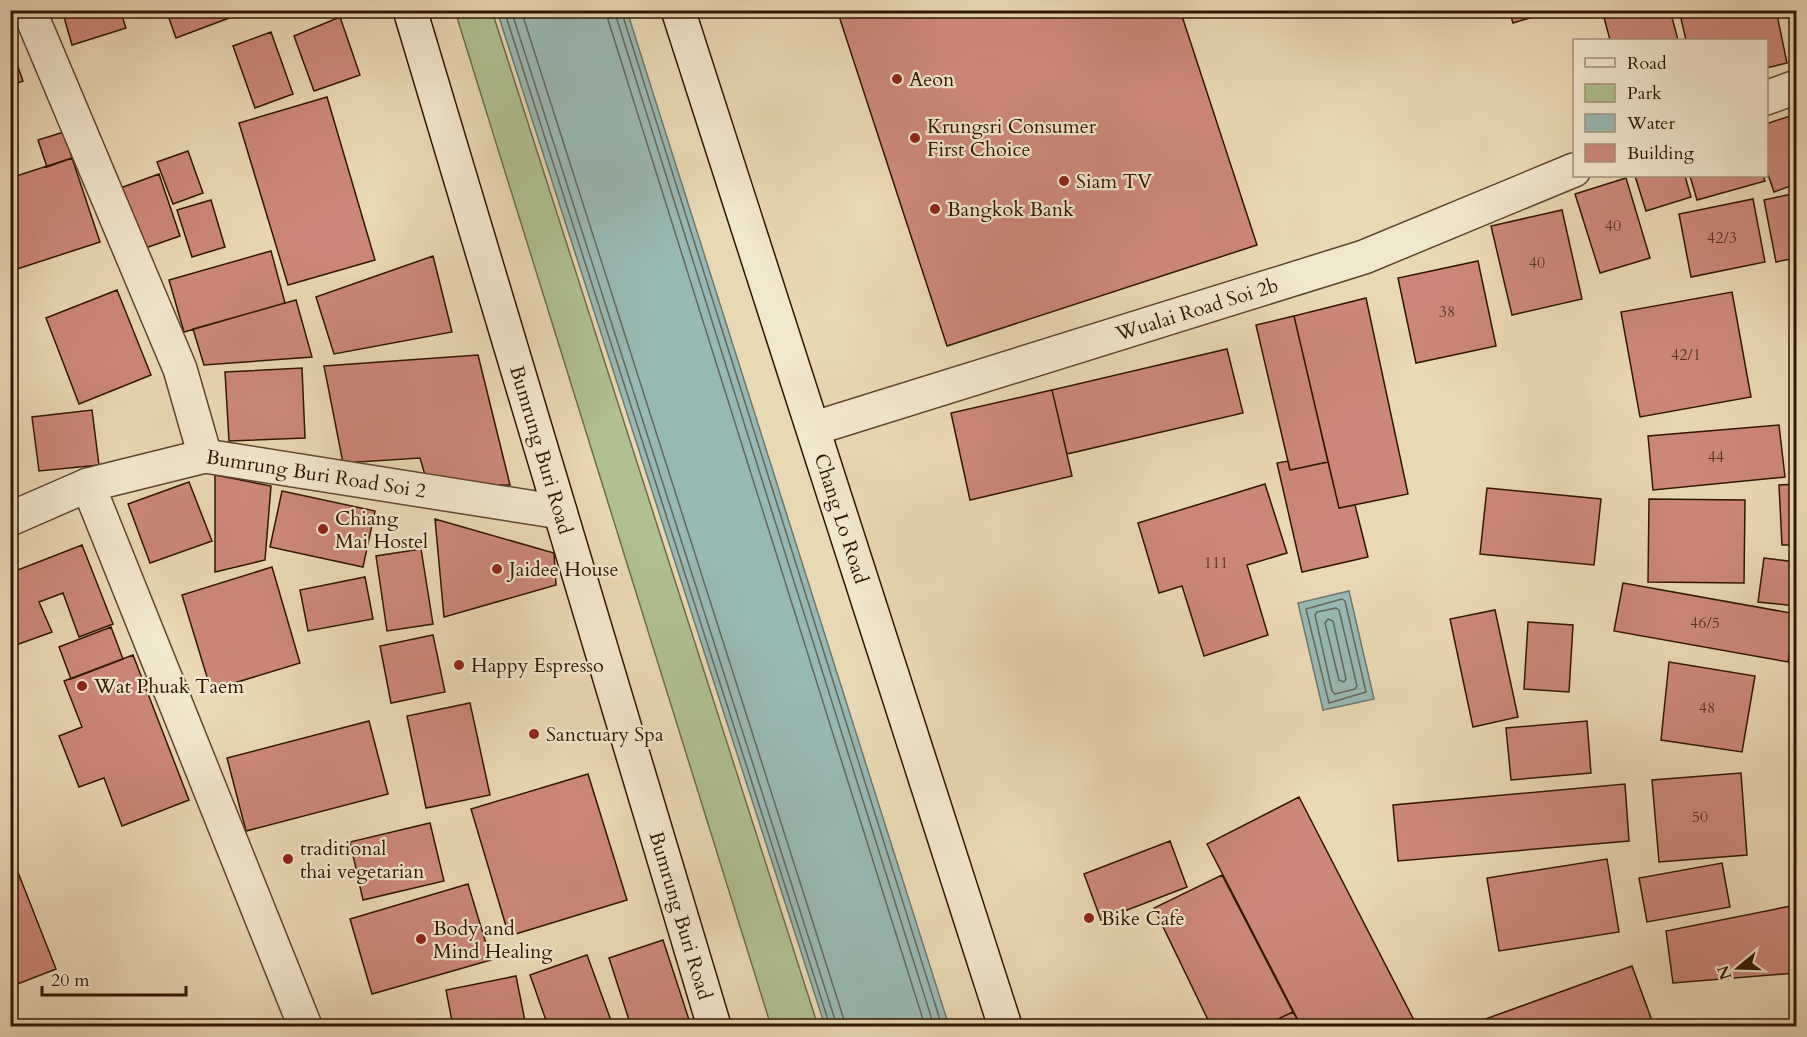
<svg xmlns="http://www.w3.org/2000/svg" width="1807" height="1037" font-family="Cardo,serif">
  <rect width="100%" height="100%" fill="#e9d8b4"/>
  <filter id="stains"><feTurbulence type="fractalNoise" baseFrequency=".00333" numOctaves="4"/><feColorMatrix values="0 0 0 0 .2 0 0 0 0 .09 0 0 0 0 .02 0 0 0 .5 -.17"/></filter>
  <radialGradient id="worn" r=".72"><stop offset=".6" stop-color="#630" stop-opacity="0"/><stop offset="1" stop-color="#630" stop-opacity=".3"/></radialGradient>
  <path fill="#b0c091" stroke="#706b4a" stroke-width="1.5" d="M455,11h37l326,1015h-47z"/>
  <path fill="#99b9b4" stroke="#6f786d" stroke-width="1.5" d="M497,11h130l322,1015h-124z
    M1349,591l25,108 -51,11 -25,-107z"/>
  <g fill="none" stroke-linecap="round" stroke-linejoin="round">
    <path stroke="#64685c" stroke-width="1.5" d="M504,10l326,1016
      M511,10l326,1016
      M521,10l325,1016
      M605,10l320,1016
      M614,10l320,1016
      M621,10l321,1016
      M1342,599l3,2 21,91 -37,11 -23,-94z
      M1336,608l3,2 18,76 -2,3 -20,5 -3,-3 -17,-76 2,-3z
      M1328,619l5,2 13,58 -2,3 -5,-2 -14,-57z"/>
  </g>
  <path fill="#cd877a" stroke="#301603" stroke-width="1.5" d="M62,10h58l6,18 -54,17z
    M166,10h78l1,2 -69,26z
    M837,10h343l77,235 -310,101z
    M1509,10h47l-43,13z
    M1602,10h68l8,30h-68z
    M1679,10h97l11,53 -21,5v-28h-80z
    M340,17l20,58 -46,16 -20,-55z
    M271,32l22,62 -38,14 -22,-62z
    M10,44l13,37 -13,5z
    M327,97l48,163 -87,25 -49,-162z
    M1796,114v70l-22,8 -8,-23v-45z
    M10,129l8,21 -8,2z
    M64,132l8,26 -25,9 -9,-27z
    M188,151l15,42 -30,11 -16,-42z
    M72,158l28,84 -86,28 -4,-10v-82z
    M159,174l21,62 -46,16 -22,-61z
    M1635,176h50l6,21 -45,14z
    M1690,176h73l2,5 -68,19z
    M1626,178l24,80 -50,15 -25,-79z
    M1796,193v65l-20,4 -12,-62z
    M1753,199l12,63 -74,15 -12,-63z
    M211,200l14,47 -33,10 -15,-47z
    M1562,210l20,89 -70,16 -21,-89z
    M271,251l14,52 -101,29 -15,-52z
    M433,256l19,76 -118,22 -18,-57z
    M1478,261l18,85 -80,17 -18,-85z
    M117,290l34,85 -72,29 -33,-86z
    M1732,292l19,105 -111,20 -19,-105z
    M1366,298l42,196 -69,14 -45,-192z
    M296,300l16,57 -108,8 -11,-36z
    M1294,316l34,146 -38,8 -34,-145z
    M1227,349l16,64 -176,41 -15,-64z
    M478,355l32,130h-82l-8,-27 -77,5 -19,-97z
    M302,368l3,70 -76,3 -4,-69z
    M1052,390l20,86 -102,24 -19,-87z
    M92,410l7,55 -60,6 -7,-54z
    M1779,425l6,52 -132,13 -5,-54z
    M1288,461l2,9 38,-8 11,46 16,-3 13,52 -66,15 -25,-109z
    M215,475l56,11 -6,74 -50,12z
    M189,482l23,59 -62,22 -22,-59z
    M1265,484l22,69 -40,12 21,70 -64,21 -22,-70 -23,7 -21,-70z
    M1796,484v61h-14l-3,-60z
    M1487,488l114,11 -7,66 -114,-11z
    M282,491l93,20 -12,56 -93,-20z
    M1649,499l96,1 -1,83 -96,-1z
    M435,519l119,34 2,32 -112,32z
    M82,545l31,79 -34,13 -16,-44 -24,9 13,30 -36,13 -2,-6 -4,2v-68z
    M421,549l12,75 -46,7 -11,-75z
    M1764,558l32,4v44l-38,-4z
    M272,567l28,96 -89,27 -29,-95z
    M365,577l8,42 -65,12 -8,-41z
    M1623,583l173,31 -8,48 -174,-31z
    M1495,610l23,107 -45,10 -23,-108z
    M1528,622l45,3 -4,67 -45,-3z
    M111,627l12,32 -52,20 -12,-32z
    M433,635l12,57 -54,11 -11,-57z
    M133,655l56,145 -67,26 -18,-48 -25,9 -20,-51 23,-9 -18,-46z
    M1669,662l86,14 -13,76 -81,-12z
    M470,703l20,92 -64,13 -19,-92z
    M369,721l19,73 -142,37 -19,-73z
    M1587,721l4,52 -80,7 -5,-52z
    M1741,773l6,82 -88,7 -7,-82z
    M588,774l39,126 -118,36 -38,-127z
    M1625,784l4,57 -231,20 -5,-56z
    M1299,797l118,229h-116l-94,-182z
    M430,823l14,58 -81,19 -13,-58z
    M1170,841l17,46 -86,33 -17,-46z
    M10,852l46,117 -46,18z
    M1607,859l12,73 -120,19 -12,-73z
    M1722,863l8,44 -83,15 -8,-44z
    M1222,875l71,137 -30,14h-52l-57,-118z
    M468,884l23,76 -119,34 -22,-75z
    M1796,905v68l-123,10 -7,-52z
    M663,940l28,86h-60l-22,-68z
    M587,955l26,71h-65l-18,-51z
    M1632,966l22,60h-172l-2,-5z
    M516,976l10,50h-73l-7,-36z
    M1293,1012l8,14h-38z"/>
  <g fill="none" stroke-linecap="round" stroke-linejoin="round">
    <defs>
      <g id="minor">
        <path d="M29,10l151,359 25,87"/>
        <path d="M1766,98l30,-11"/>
        <path id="s1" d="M815,428l549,-171 210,-87"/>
        <path d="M88,485l217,541"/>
        <path id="s2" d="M10,519l78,-34 117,-29 355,56"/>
      </g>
      <g id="secondary">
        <path id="s3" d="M410,10l304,1016"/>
        <path id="s4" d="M678,10l327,1016"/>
      </g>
    </defs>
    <use href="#minor" stroke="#5e462f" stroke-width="36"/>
    <use href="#secondary" stroke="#301603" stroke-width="36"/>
    <use href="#minor" stroke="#f1e6ce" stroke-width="33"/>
    <use href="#secondary" stroke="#f1e6ce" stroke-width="33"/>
  </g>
  <g fill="#8f2418" stroke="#f1e6ce" stroke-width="2">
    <circle cx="897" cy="79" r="6"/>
    <circle cx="915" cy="138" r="6"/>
    <circle cx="1064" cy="181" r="6"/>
    <circle cx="935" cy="209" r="6"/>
    <circle cx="323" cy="529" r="6"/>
    <circle cx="497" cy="569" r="6"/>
    <circle cx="459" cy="665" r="6"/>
    <circle cx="82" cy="686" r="6"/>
    <circle cx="534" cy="734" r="6"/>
    <circle cx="288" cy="859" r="6"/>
    <circle cx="1089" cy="918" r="6"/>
    <circle cx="421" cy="939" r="6"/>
  </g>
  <g text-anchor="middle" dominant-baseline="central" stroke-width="4.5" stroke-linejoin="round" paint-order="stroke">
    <g font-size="16" fill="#573221">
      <text x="1613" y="226">40</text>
      <text x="1722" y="238">42/3</text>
      <text x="1537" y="263">40</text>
      <text x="1447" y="312">38</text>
      <text x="1686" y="355">42/1</text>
      <text x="1716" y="457">44</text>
      <text x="1216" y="563">111</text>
      <text x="1705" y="623">46/5</text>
      <text x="1707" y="708">48</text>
      <text x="1700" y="817">50</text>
    </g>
    <g font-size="20" fill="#301603" stroke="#f1e6ce" text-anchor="start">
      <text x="909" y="79">Aeon</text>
      <text x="927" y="126">Krungsri Consumer<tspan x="927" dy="23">First Choice</tspan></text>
      <text x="1076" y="181">Siam TV</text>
      <text x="947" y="209">Bangkok Bank</text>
      <text x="335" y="518">Chiang<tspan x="335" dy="23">Mai Hostel</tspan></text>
      <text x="509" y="569">Jaidee House</text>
      <text x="471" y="665">Happy Espresso</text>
      <text x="94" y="686">Wat Phuak Taem</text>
      <text x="546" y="734">Sanctuary Spa</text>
      <text x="300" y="848">traditional<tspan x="300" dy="23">thai vegetarian</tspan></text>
      <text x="1101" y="918">Bike Cafe</text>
      <text x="433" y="928">Body and<tspan x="433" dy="23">Mind Healing</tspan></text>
    </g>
    <g font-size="20" fill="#301603" stroke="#f1e6ce">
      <text stroke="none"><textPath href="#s1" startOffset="400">Wualai Road Soi 2b</textPath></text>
      <text stroke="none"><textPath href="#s3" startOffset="459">Bumrung Buri Road</textPath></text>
      <text stroke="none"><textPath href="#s2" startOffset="318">Bumrung Buri Road Soi 2</textPath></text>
      <text stroke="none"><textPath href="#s4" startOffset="534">Chang Lo Road</textPath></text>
      <text stroke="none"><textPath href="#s3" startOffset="945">Bumrung Buri Road</textPath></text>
    </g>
  </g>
  <rect width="1807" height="1037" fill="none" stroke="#e9d8b4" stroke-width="36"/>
  <rect x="12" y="12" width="1783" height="1013" fill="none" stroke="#301603" stroke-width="3"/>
  <rect x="18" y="18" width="1771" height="1001" fill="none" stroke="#301603" stroke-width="1.5"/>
  <rect x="1573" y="39" width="195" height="138" fill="#f1e6ce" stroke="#a4937d" stroke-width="1.5"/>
  <rect x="1585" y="58" width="30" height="9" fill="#f1e6ce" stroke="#a4937d" stroke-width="1.5"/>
  <text x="1627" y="69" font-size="18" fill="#301603">Road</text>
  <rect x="1585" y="84" width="30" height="18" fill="#b0c091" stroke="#a4937d" stroke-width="1.5"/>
  <text x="1627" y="99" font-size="18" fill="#301603">Park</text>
  <rect x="1585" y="114" width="30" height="18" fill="#99b9b4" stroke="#a4937d" stroke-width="1.5"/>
  <text x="1627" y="129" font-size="18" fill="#301603">Water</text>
  <rect x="1585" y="144" width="30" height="18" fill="#cd877a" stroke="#a4937d" stroke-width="1.5"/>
  <text x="1627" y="159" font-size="18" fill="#301603">Building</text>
  <g transform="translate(1738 968) rotate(251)" stroke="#f1e6ce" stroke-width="4.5" paint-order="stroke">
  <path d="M0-4.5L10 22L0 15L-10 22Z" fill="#301603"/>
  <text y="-9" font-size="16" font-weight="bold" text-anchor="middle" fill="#301603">N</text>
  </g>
  <path d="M42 986v9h144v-9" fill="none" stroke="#301603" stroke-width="3"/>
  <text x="51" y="986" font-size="18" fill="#301603" stroke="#f1e6ce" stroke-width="4.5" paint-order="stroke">20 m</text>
  <rect width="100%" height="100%" filter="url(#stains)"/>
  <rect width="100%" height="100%" fill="url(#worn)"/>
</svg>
